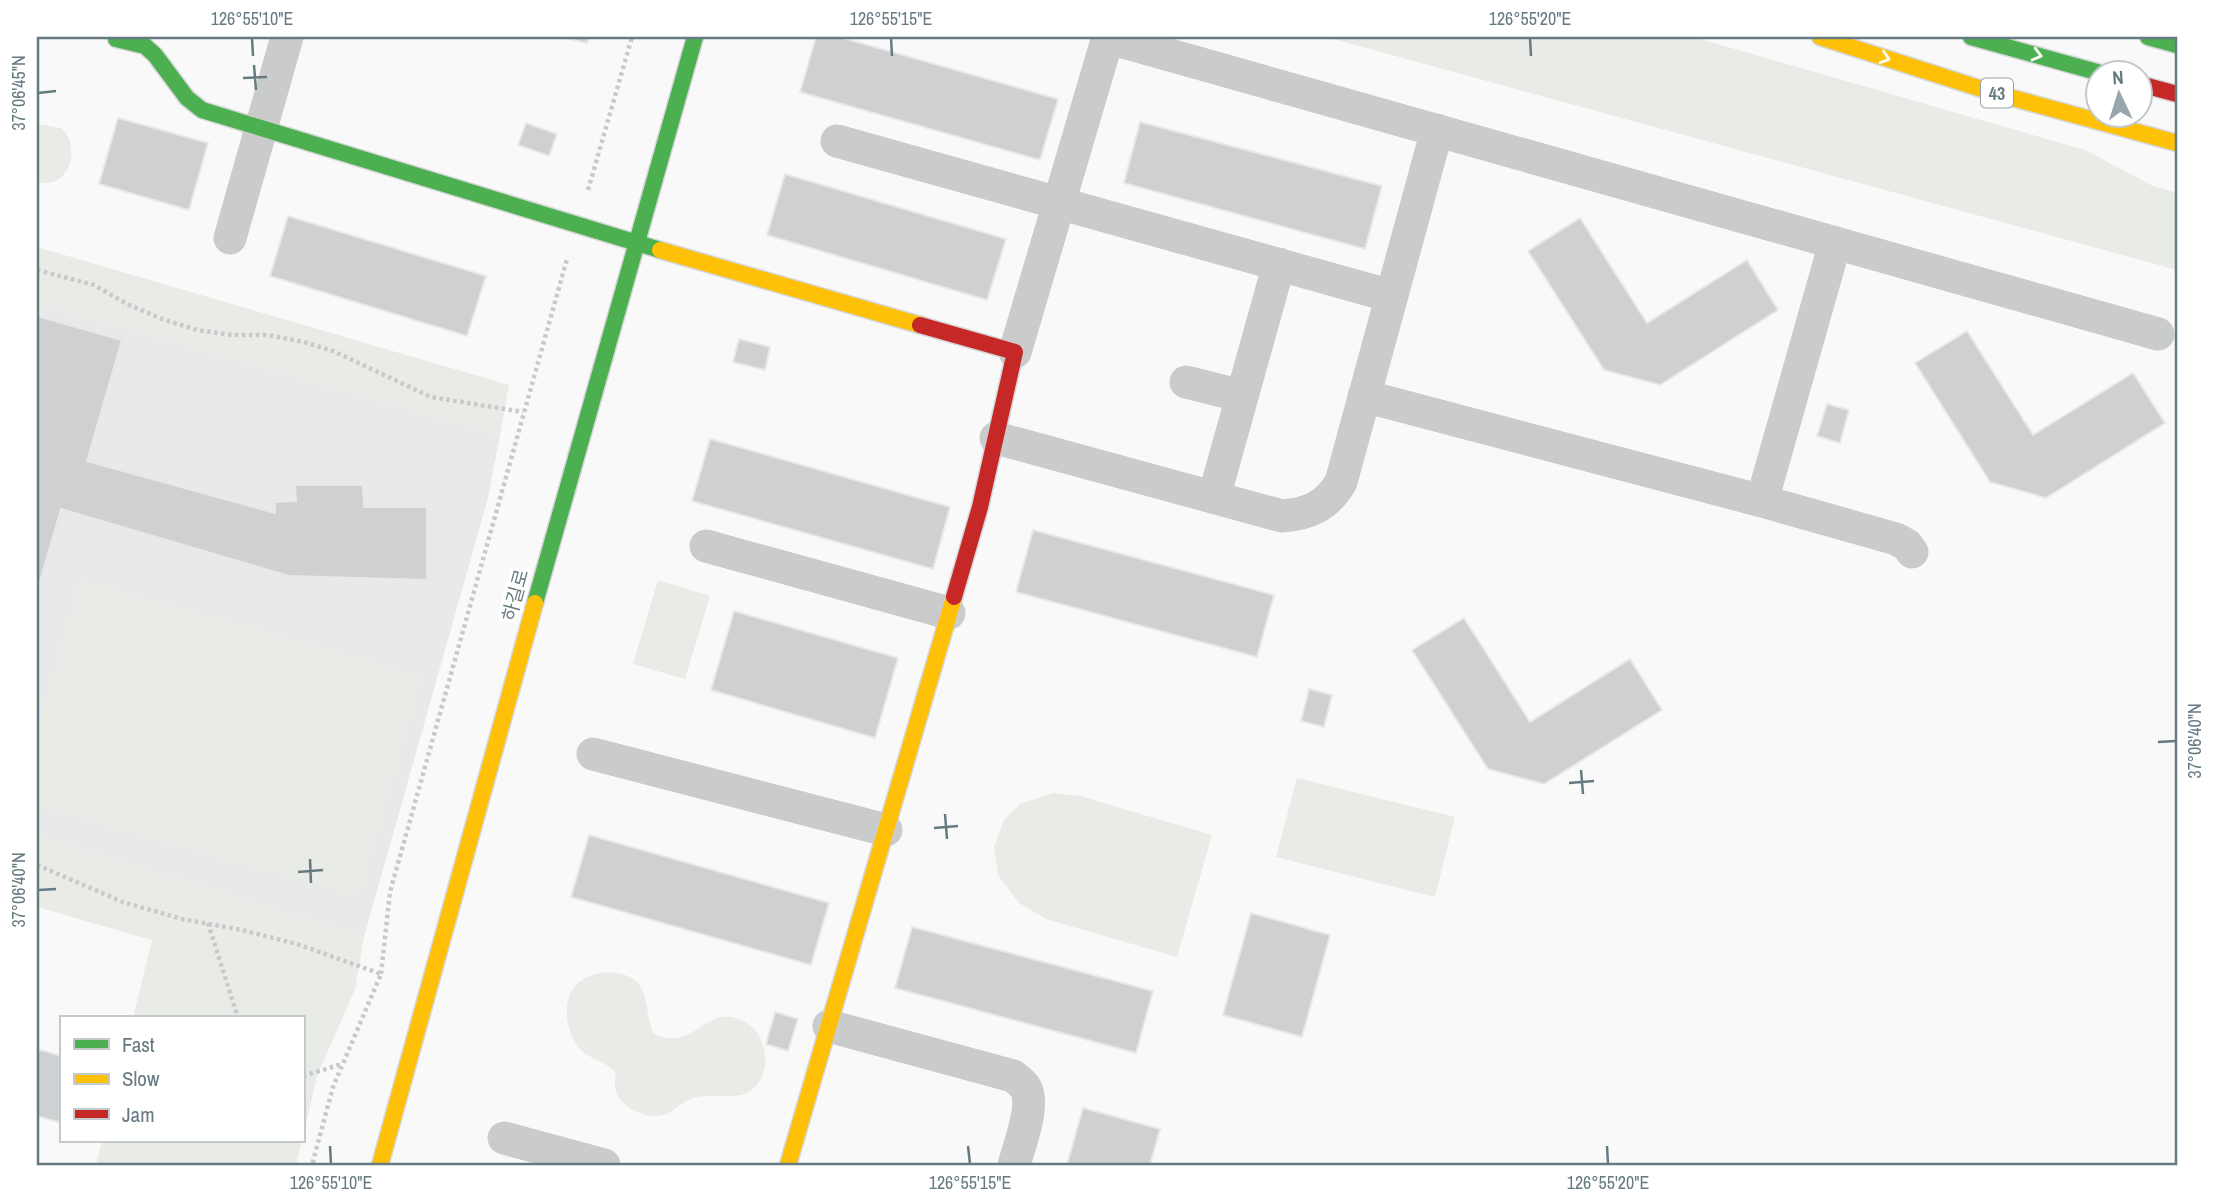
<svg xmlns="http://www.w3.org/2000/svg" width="2214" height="1202" font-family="'Archivo Narrow','Noto Sans KR',sans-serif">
  <rect width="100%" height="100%" fill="#f9f9f9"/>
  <path fill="#e8eae9" d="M37,303l463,132 -12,63 -124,439 -327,-101z"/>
  <path fill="#e8ebe6" d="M1326,37h367l392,113 68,36 24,7v77z
    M37,124l24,4c22,18 7,65 -24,53z
    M37,247l472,138 -9,50 -463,-132z
    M80,580l341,96 -62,221 -322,-91v-72z
    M658,580l52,16 -25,83 -52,-15z
    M1297,778l158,39 -20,80 -159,-40z
    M1053,793l27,3 132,39 -35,122 -131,-38 -27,-16 -21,-28 -4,-28 10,-27 16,-16z
    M37,836l327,101 -9,52 -38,87 -14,61v-119h-170l19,-78 -115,-33z
    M608,972c44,3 34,28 45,61 40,23 54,-34 92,-11 12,7 18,18 20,31 3,16 -6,38 -24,42 -15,3 -32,-1 -48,3 -11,4 -17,11 -27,16 -17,7 -43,-5 -50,-22 -2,-7 0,-13 -1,-20 -10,-11 -23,-12 -33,-21 -16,-15 -22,-51 -5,-67 8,-8 20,-11 31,-12z
    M102,1141h200l-6,24h-200z"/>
  <path fill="#ced0d1" stroke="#e8e8e8" stroke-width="2" d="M562,37h27l-2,6z
    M816,37h23l219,62 -18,61 -240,-68z
    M118,118l90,25 -19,67 -90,-26z
    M1140,122l242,64 -17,63 -241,-66z
    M526,123l31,11 -8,22 -31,-11z
    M785,174l221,65 -19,61 -220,-65z
    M288,216l198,60 -19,60 -197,-60z
    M1580,218l67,105 100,-63 31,50 -118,75 -56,-15 -76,-119z
    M37,316l85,24 -35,121 188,52v-11l21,-1 -1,-16h68l1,22h63v73l-138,-4 -228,-67 -24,83z
    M1967,331l66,104 100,-62 32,50 -119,75 -56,-16 -75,-119z
    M739,339l31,8 -5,23 -32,-8z
    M1827,404l22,6 -9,33 -23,-7z
    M710,439l240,68 -17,62 -241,-68z
    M1033,530l241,65 -17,62 -241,-65z
    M734,611l164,47 -23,80 -164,-48z
    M1464,618l66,104 100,-63 32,51 -118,74 -56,-15 -76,-119z
    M1309,689l23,6 -8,32 -23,-6z
    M589,835l240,68 -18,62 -240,-68z
    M1251,913l79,22 -28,102 -79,-22z
    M912,927l241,64 -17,62 -241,-65z
    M775,1012l23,7 -10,32 -22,-7z
    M37,1049l24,7v67l-24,-7z
    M1083,1108l77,21 -10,36h-83z"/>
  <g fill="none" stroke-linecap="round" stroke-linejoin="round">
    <defs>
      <path id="fast" d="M1971,37l133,37
        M2148,37l29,8
        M116,39l29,7 10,9 32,43 15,12 458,140
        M535,603l160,-566"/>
      <path id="slow" d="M1820,37l171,55 186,51
        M660,250l260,75
        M380,1165l155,-562
        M788,1165l166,-568"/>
      <path id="jam" d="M2140,84l37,10
        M920,325l95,27 -35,155 -26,90"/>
    </defs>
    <use href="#fast" stroke="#d5d6d7" stroke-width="19"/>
    <use href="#slow" stroke="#d5d6d7" stroke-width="19"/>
    <use href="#jam" stroke="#d5d6d7" stroke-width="19"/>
    <path stroke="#c8c9ca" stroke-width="4.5" stroke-dasharray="3.5 3.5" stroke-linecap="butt" d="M588,190l44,-153
      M37,270l57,15 33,19 35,15 35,11 35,5h36l36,7 29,9 98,46 92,15
      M37,865l86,37 59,17 60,11 55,14 84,30 -48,113 -21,78
      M208,923l30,95
      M381,974l9,-82 177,-633
      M303,1076l39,-12"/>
    <path stroke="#cacccc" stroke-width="33" d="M1106,37l1052,297
      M837,141l554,155
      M230,238l57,-201
      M1015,352l93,-315
      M1186,382l56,14
      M1364,396l398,105 73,-258
      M996,438l286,78c27,-2 45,-10 59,-34l96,-352
      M1214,497l65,-233
      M1762,501l134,38 11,6 5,7
      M706,546l243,67
      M593,754l293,76
      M829,1026l184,50c4,3 9,7 12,11 11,17 -6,59 -11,78
      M504,1138l100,27"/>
    <use href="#fast" stroke="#4caf50" stroke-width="16"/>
    <use href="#slow" stroke="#ffc107" stroke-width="16"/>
    <use href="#jam" stroke="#c62828" stroke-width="16"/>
  </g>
  <defs><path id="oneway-chevron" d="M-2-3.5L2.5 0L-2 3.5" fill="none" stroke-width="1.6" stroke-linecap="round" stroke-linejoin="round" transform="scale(1.75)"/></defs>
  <g stroke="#f6fbf6">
    <use href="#oneway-chevron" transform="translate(2037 55) rotate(15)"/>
    <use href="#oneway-chevron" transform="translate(1885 58) rotate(18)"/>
  </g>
  <path fill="none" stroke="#667a81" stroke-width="2.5" d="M252,38l1,18M891,38l1,18M1530,38l1,18M254,65l2,25M243,78l24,-1M38,93l18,-2M2158,742l18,-1M1581,770l2,24M1569,783l25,-2M945,814l2,25M934,828l24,-2M310,859l1,24M298,872l25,-2M38,890l18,-1M330,1146l1,18M968,1146l2,18M1607,1146l1,18"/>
  <g text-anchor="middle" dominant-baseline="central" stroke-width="7" stroke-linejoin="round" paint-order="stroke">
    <rect fill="#fff" stroke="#94a2a7" stroke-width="2" x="1981" y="78.5" width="32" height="29" rx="5"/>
    <g font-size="18" font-weight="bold" fill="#667a81">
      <text x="1997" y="93">43</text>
    </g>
    <g font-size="19" fill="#667a81" stroke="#fff">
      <text transform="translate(515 595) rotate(-75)">하길로</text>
    </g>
  </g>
  <rect width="2214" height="1202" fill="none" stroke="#ffffff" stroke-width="77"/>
  <rect x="60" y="1016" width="245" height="126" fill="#ffffff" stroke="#c2cacd" stroke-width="2"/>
  <rect x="74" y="1039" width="35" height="10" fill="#4caf50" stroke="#c2cacd" stroke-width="2"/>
  <text x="122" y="1052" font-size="21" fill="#667a81">Fast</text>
  <rect x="74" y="1074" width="35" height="10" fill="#ffc107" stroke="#c2cacd" stroke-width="2"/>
  <text x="122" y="1086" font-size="21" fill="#667a81">Slow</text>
  <rect x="74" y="1109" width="35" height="10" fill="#c62828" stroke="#c2cacd" stroke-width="2"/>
  <text x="122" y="1122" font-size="21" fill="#667a81">Jam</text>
  <g transform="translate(2119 94) rotate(356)"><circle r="33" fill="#ffffff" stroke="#c2cacd" stroke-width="2"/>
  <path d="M0-5L12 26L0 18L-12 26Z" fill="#99a6ab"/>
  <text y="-10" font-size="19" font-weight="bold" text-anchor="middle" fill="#667a81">N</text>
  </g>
  <rect x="38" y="38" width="2138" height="1126" fill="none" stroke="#667a81" stroke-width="2.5"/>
  <g font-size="18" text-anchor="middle" fill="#667a81">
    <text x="252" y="25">126°55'10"E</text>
    <text x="891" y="25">126°55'15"E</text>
    <text x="1530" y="25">126°55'20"E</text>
    <text transform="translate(19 93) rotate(-90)" y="6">37°06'45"N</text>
    <text transform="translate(2195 741) rotate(-90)" y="6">37°06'40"N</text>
    <text transform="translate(19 890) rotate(-90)" y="6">37°06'40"N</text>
    <text x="331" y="1189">126°55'10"E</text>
    <text x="970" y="1189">126°55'15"E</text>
    <text x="1608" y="1189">126°55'20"E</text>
  </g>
</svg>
